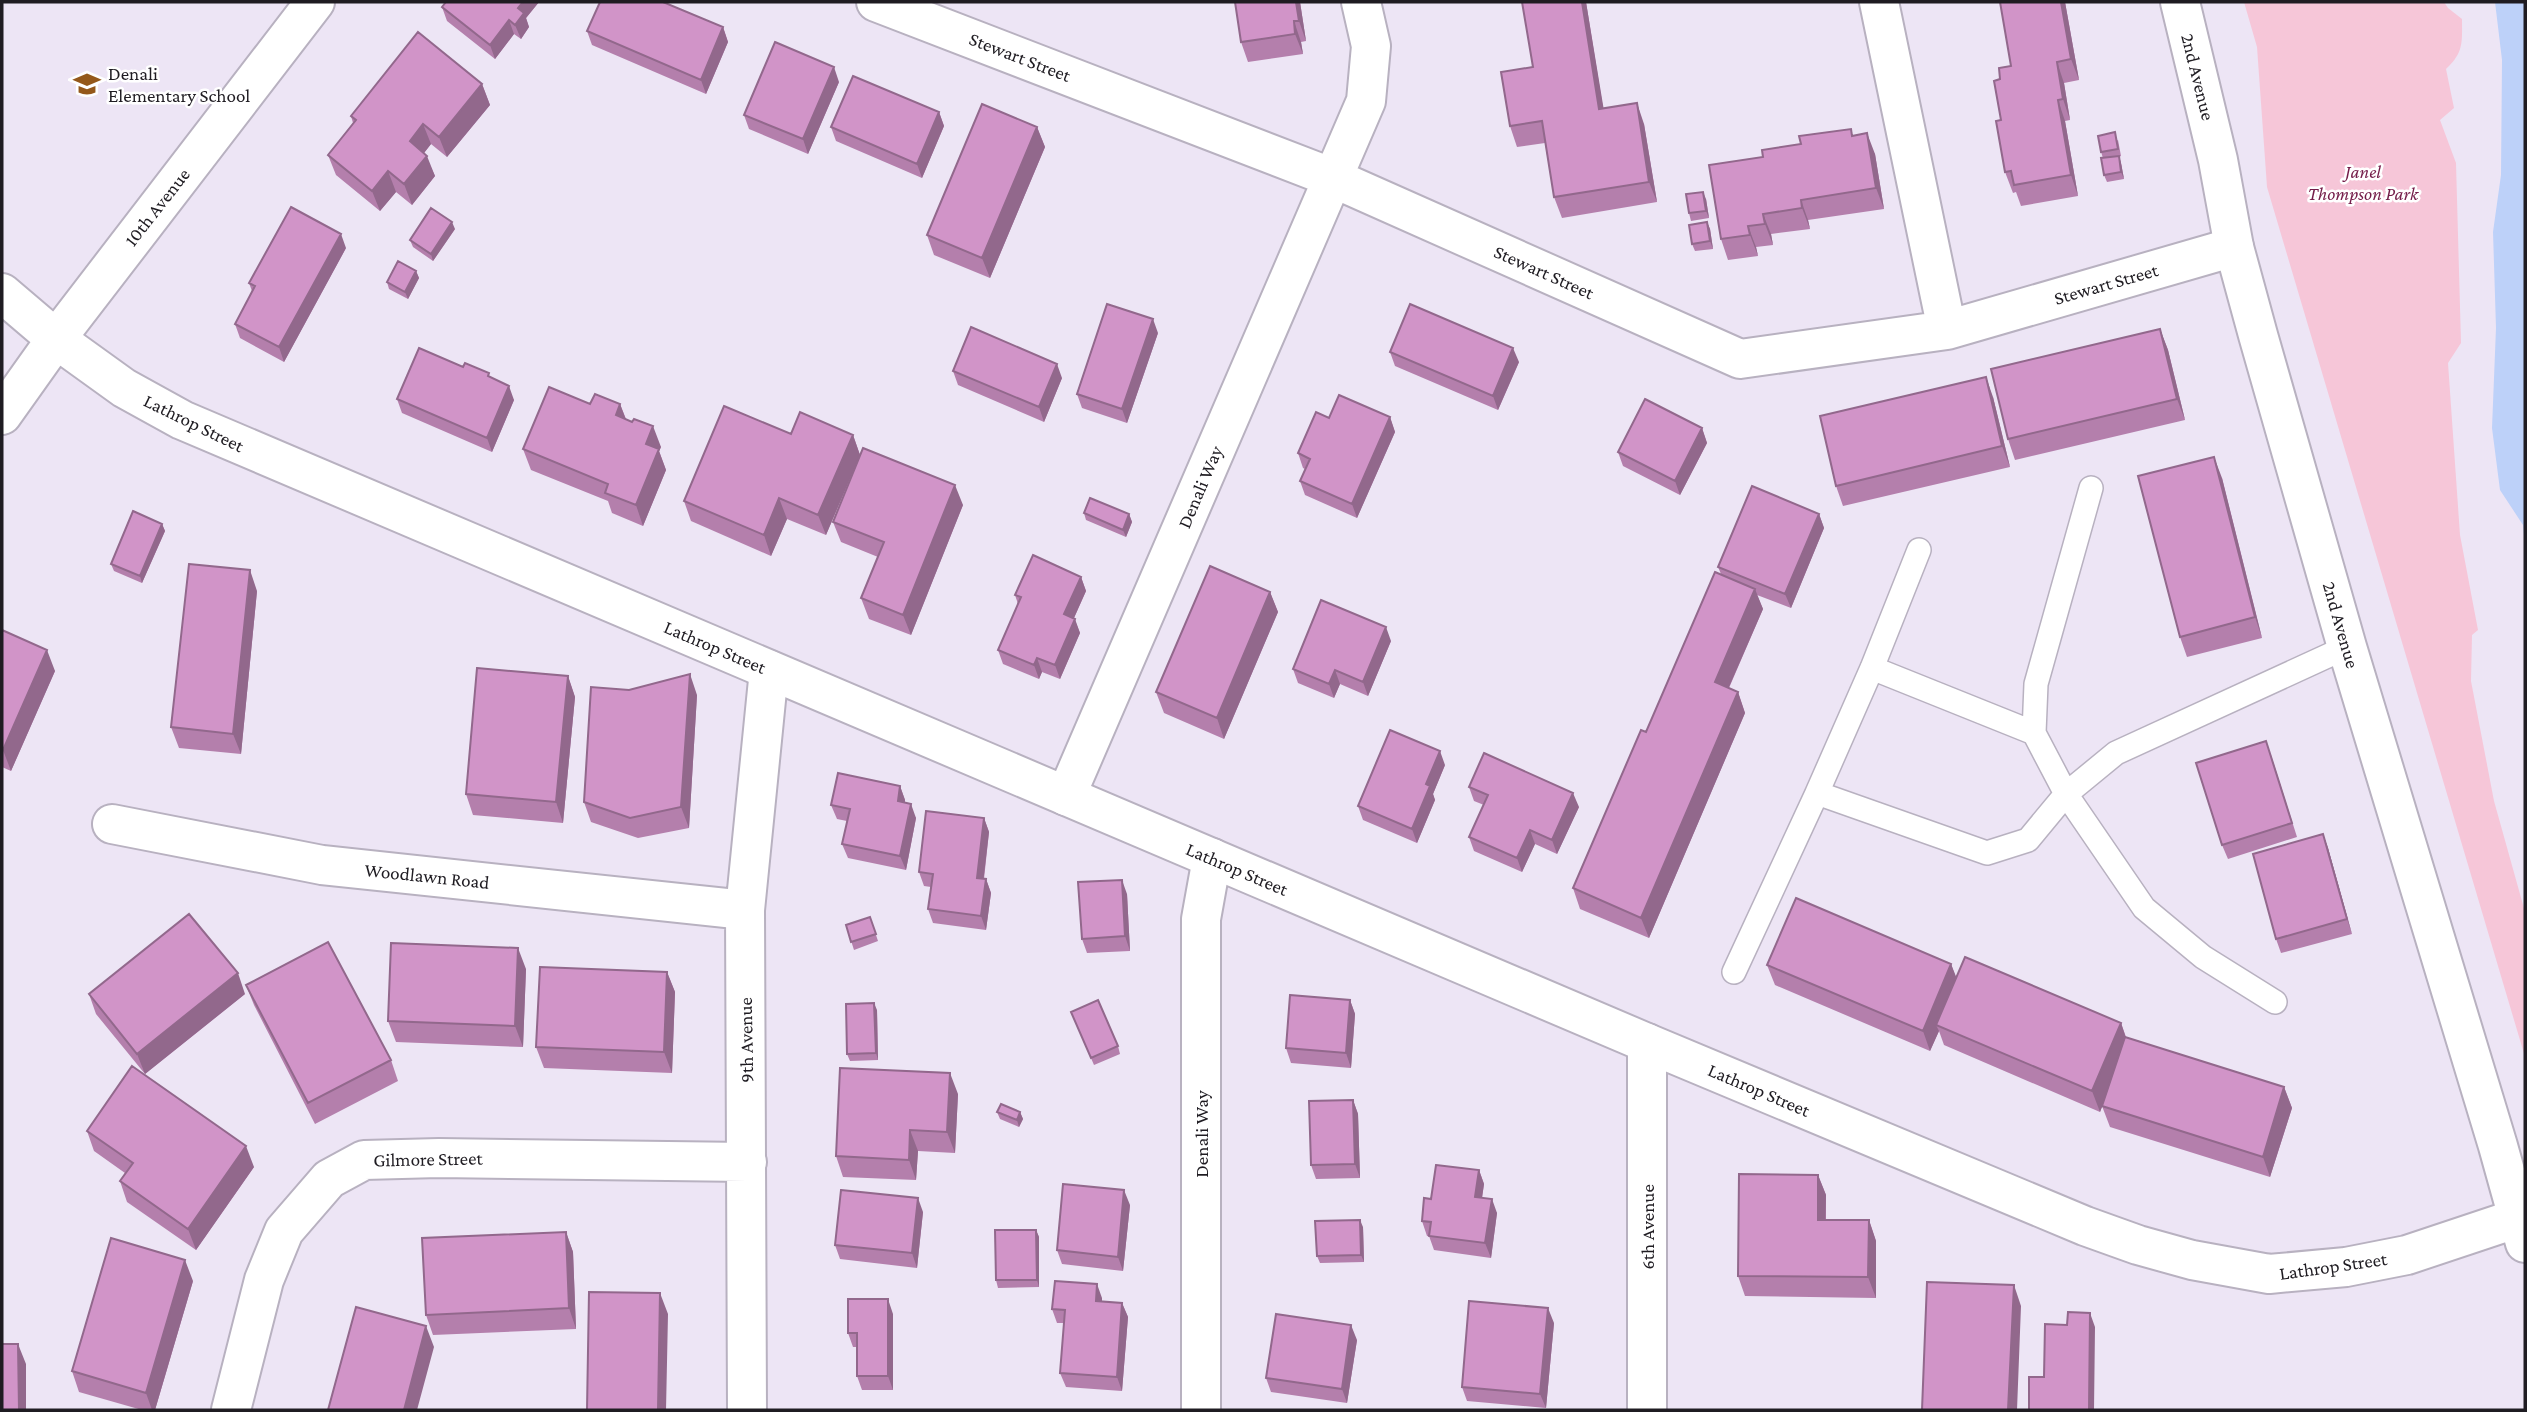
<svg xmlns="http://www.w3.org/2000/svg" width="2527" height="1412" font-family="'Crimson Pro',serif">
  <rect width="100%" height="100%" fill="#ede5f5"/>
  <path fill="#f6c6d8" d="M2244,2h200l4,6 14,11c0,23 2,33 -16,50l8,39 -14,12 16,43 5,180 -13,20 12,172 18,95 -6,5 -1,46 23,120 31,111v145l-258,-870 -10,-140z"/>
  <path fill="#bdd1f9" d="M2495,2h30v542l-2,-19 -23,-35 -8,-62 4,-100 -3,-96 8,-57 1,-115z"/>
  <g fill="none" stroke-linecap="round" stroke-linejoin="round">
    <defs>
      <path id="service" d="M1872,668l162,65
        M1817,793l55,-125 47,-118
        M1734,972l83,-179 170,60 41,-13 38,-46 -32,-61 2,-49 55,-196
        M2275,1002l-72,-45 -59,-49 -78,-114 50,-41 231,-106"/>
      <path id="minor" d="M876,2l457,176 407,181 207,-29 287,-83
        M1879,2l68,328
        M1066,796l300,-695 5,-55 -10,-44
        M112,824l210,41 423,45
        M231,1410l33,-130 20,-49 45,-52 35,-19 75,-2 308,4
        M747,1410l-2,-500 24,-240
        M1201,1410v-491l11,-61
        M1647,1410v-367"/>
      <path id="tertiary" d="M2180,2l38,158 16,87 24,88 89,312 151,499 27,97
        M2,293l54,46 68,49 58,32 1465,623 438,183 53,19 54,15 77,14 77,-7 61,-12 111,-37
        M2,415l54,-76 259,-337"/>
    </defs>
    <use href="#service" stroke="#b8b1c0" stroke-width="26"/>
    <use href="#minor" stroke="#b8b1c0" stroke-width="42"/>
    <use href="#tertiary" stroke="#b8b1c0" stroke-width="42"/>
    <use href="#service" stroke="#fff" stroke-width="23"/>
    <use href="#minor" stroke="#fff" stroke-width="38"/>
    <use href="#tertiary" stroke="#fff" stroke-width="38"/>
  </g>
  <path fill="#b47fac" d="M446,2h93l-13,16 3,9 -8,12 -7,-5 -19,25 -48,-38 -5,-14z
    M1300,2l6,39 -5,1 2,12 -55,8 -7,-20z
    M1522,2h64l17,106 41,16 13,78 -95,16 -8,-21 -9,-54 -28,4 -7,-21 23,-59z
    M2065,2l14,78 -15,3 6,37 -5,1 13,75 -57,10 -5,-14 -3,1 -8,-21 -4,-52 10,-54z
    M723,27l5,15 -22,52 -114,-49 -5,-14z
    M839,82l-31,72 -59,-25 -5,-14z
    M482,84l8,21 -43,52 -16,-13 -7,9 11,23 -23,29 -16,-13 -16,19 -44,-36 -8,-20 25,-32 -2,-7z
    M939,112l5,14 -22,52 -86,-37 -5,-14z
    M1037,127l8,20 -55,131 -56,-23 -7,-20z
    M1854,136l21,18 9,55 -76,11 2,9 -39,5 2,11 -17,2 2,9 -30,4 -7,-21 42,-82 38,-13z
    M2118,140l3,16 -2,1 2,6 3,16 -17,3 -3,-7 -1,-17 -2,-6z
    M1706,199l3,19 -18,3 -2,-8z
    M1707,222l3,7 3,20 -18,2 -3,-7z
    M455,229l-22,32 -20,-14 -3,-7z
    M346,248l-62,114 -44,-24 -5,-14 17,-33 -3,-8z
    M416,271l3,7 -11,21 -19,-10 -2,-7z
    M2160,329l8,21 17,70 -170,40 -7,-21z
    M1158,333l-31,90 -45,-15 -5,-14z
    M1390,352l129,10 -21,48 -103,-44z
    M463,367l27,11 24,22 -22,52 -90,-39 -5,-14z
    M953,371l109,7 -18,44 -86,-37z
    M1993,397l17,70 -167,39 -7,-20z
    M590,404h30l6,15 35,28 -2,4 7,19 -23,56 -31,-13 -4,-12 -77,-31 -8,-21z
    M1390,417l5,15 -38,86 -52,-23 -5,-14 5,-12 -2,-1 -5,-15 31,-35z
    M1702,428l5,15 -27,52 -57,-29 -5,-14z
    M791,434l62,1 7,20 103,50 -52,130 -42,-16 -8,-21 17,-41 -37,-15 -8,-20 23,-57 -30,70 -39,-16 -16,37 -80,-35 -7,-20z
    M2222,478l40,160 -75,19 -7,-20z
    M1084,513l45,1 3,8 -6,15 -40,-17z
    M1819,514l5,14 -33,80 -34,-13 6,14 -34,79 9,4 7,21 -96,225 -69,-29 -7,-21 148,-314 -3,-7z
    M162,524l3,7 -23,52 -28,-12 -3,-7z
    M1081,577l5,14 -12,27 6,15 -20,46 -18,-7 -3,7 -36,-15 -5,-14 20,-46 -3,-9z
    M257,591l-16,163 -62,-6 -8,-21z
    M1270,592l8,20 -54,127 -60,-26 -8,-21z
    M2,630l53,41 -44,100 -9,-4z
    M1391,641l-23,55 -28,-12 -6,14 -36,-15 -5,-14z
    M568,676l7,21 -12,126 -90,-8 -7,-21z
    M629,690l68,5 -8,133 -51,10 -47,-16 -7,-20z
    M2271,755l26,82 -69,22 -6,-14z
    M1445,765l-12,29 2,6 -18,43 -54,-23 -5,-14z
    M900,786l5,14v3l11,15 -10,52 -58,-12 -6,-14 5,-23 -10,-2 -6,-14z
    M1469,787l110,20 -22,47 -22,-10 -13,28 -48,-21 -5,-14 15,-32 -10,-4z
    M984,818l5,14 -5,47h2l5,14 -5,37 -53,-7 -5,-14 3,-22 -7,-1 -5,-14z
    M2323,834l5,14 24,86 -71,19 -5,-14z
    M1127,894l3,57 -43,2 -5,-14z
    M870,917l8,24 -24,9 -8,-25z
    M1951,964l5,14 165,45 5,14 158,50 8,21 -22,69 -160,-50 -8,-21 1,-3 -3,9 -156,-67 -5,-14 -9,20 -155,-66 -8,-20z
    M526,969l-3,78 -127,-5 -8,-21z
    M667,972l8,20 -3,81 -128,-5 -8,-21z
    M246,985l145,75 7,21 -83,43 -61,-119z
    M89,994h156l-100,80 -49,-60z
    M1350,1000l5,14 -4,54 -60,-5 -5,-15z
    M877,1010l1,50 -28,1 -3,-7z
    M1074,1019l44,27 2,8 -26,11z
    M958,1094l-3,59 -37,-2 -2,29 -73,-3 -7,-21z
    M1353,1100l5,14 2,64 -44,1 -5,-14z
    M997,1112h23l3,7 -4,8 -19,-8z
    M87,1131l167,36 -58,83 -69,-48 -7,-21 5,-8 -31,-22z
    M1479,1170l5,14 -2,14 15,15 -6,45 -57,-8 -5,-14h-2l-5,-15 9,-22z
    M1818,1175l8,20v25h43l7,21v57l-131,-2 -7,-20z
    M1130,1205l-7,66 -61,-7 -5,-14z
    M923,1212l-6,56 -77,-9 -5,-14z
    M1363,1227l1,35 -44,1 -3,-7z
    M1036,1230l3,7v50l-41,1 -2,-8z
    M566,1232l7,20 3,77 -143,6 -7,-20z
    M193,1281l-38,129h-13l-63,-18 -7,-21z
    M1102,1298v3l20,2 6,14 -6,74 -56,-4 -6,-14 4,-50h-7l-5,-14z
    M893,1314v76h-31l-5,-14v-29h-4l-5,-14z
    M1554,1323l-8,85 -79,-7 -5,-14z
    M1357,1340l-10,63 -76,-11 -5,-14z"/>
  <path fill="#92688c" d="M523,2h16l-13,16 3,9 -8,12 -6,-14 3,-17z
    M1296,2h4l6,39 -7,-20z
    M1582,2h4l21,127 -8,-20z
    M2061,2h4l14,78 -8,-21z
    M509,20l5,14 -19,25 -5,-14z
    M1294,21l7,21 2,12 -8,-20z
    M723,27l5,15 -22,52 -5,-14z
    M2057,62l7,21 6,37 -7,-21z
    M834,67l5,15 -31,72 -5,-15z
    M482,84l8,21 -43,52 -8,-20z
    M2058,100l7,21 13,75 -7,-21z
    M1637,103l7,21 13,78 -8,-20z
    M939,112l5,14 -22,52 -5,-14z
    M423,124l8,20 -14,18 -7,-21z
    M1037,127l8,20 -55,131 -8,-20z
    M1867,133l8,21 9,55 -8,-21z
    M427,156l8,20 -23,29 -8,-21z
    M2119,156l2,7 3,16 -3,-7z
    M388,171l8,21 -16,19 -8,-20z
    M1703,192l3,7 3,19 -3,-7z
    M1801,200l7,20 2,9 -8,-21z
    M1763,214l8,20 2,11 -8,-21z
    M452,222l3,7 -22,32 -2,-7z
    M1707,222l3,7 3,20 -3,-8z
    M1748,226l8,21 2,9 -8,-21z
    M341,234l5,14 -62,114 -5,-15z
    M416,271l3,7 -11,21 -3,-7z
    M1153,319l5,14 -31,90 -5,-14z
    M2160,329l8,21 17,70 -8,-21z
    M1513,348l6,14 -21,48 -5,-14z
    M1057,364l5,14 -18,44 -5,-15z
    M1986,377l7,20 17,70 -8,-21z
    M509,386l5,14 -22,52 -5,-14z
    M620,404l8,21 -12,-10z
    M1390,417l5,15 -38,86 -5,-14z
    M653,426l8,21 -2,4 7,19 -23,56 -7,-21 10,-61z
    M1702,428l5,15 -27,52 -5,-14z
    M853,435l7,20 -34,80 -8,-20z
    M2214,457l8,21 40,160 -7,-21z
    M955,485l8,20 -52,130 -8,-20z
    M779,498l8,21 -16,37 -7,-21z
    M1129,514l3,8 -6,15 -3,-7z
    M1819,514l5,14 -33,80 -6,-14z
    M162,524l3,7 -23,52 -2,-7z
    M250,570l7,21 -16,163 -8,-20z
    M1081,577l5,14 -17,38 -5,-15z
    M1755,589l8,20 -41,94 -7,-21z
    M1270,592l8,20 -54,127 -7,-21z
    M1075,619l5,14 -20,46 -5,-14z
    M1386,627l5,14 -23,55 -5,-14z
    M47,650l8,21 -44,100 -8,-21z
    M1037,658l5,14 -3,7 -5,-14z
    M1335,670l5,14 -6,14 -5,-14z
    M690,674l7,21 -8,133 -8,-21z
    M568,676l7,21 -12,126 -7,-21z
    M1738,692l7,21 -96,225 -8,-20z
    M1440,751l5,14 -12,29 2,6 -18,43 -5,-14 14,-45z
    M900,786l5,14 -2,15 -5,-14z
    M1573,793l6,14 -22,47 -5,-14z
    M911,804l5,14 -10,52 -6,-14z
    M984,818l5,14 -7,60 -5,-14z
    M1530,830l5,14 -13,28 -5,-14z
    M2323,834l5,14 24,86 -5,-15z
    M986,879l5,14 -5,37 -5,-14z
    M1122,880l5,14 3,57 -5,-15z
    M518,948l8,21 -3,78 -8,-21z
    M1951,964l8,20 -23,41 3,6 -9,20 -7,-20z
    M667,972l8,20 -3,81 -8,-21z
    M238,973l7,21 -100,80 -8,-20z
    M1350,1000l5,14 -4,54 -5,-15z
    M874,1003l3,7 1,50 -2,-7z
    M2121,1023l7,21 -28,68 -8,-21z
    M950,1073l8,21 -3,59 -8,-21z
    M2284,1087l8,21 -22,69 -7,-20z
    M1353,1100l5,14 2,64 -5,-14z
    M1020,1112l3,7 -4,8 -2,-7z
    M910,1130l8,21 -2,29 -7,-20z
    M246,1146l8,21 -58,83 -8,-21z
    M1479,1170l5,14 -4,27 -5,-14z
    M1818,1175l8,20 -1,45 -7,-20z
    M1124,1190l6,15 -7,66 -5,-14z
    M918,1198l5,14 -6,56 -5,-15z
    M1492,1199l5,14 -6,45 -6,-15z
    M1360,1220l3,7 1,35 -3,-7z
    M1869,1220l7,21v57l-8,-21z
    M1036,1230l3,7v50l-2,-7z
    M566,1232l7,20 3,77 -7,-21z
    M185,1260l8,21 -38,129h-3l-6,-17z
    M1097,1284l5,14v17l-6,-14z
    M2014,1285l7,21 -4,104h-9z
    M660,1293l8,21 -2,96h-8z
    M888,1299l5,15v76l-5,-14z
    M1122,1303l6,14 -6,74 -5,-14z
    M1548,1308l6,15 -8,85 -6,-14z
    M2090,1313l5,14 -1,83h-5z
    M1351,1325l6,15 -10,63 -5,-14z
    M426,1326l8,21 -17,63h-13z
    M18,1344l8,20v46h-7z"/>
  <path fill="#d194c8" stroke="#92688c" stroke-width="2" d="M446,2h77l-5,6 6,5 -9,12 -6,-5 -19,25 -48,-38z
    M600,2h63l60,25 -22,53 -114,-49z
    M1235,2h61l3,19h-5l1,13 -54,8z
    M1522,2h60l17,107 38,-6 12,79 -95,15 -12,-76 -32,5 -9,-54 32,-5z
    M2000,2h61l10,57 -14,3 6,37 -5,1 13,75 -57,10 -3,-14 -6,1 -9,-51 5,-1 -7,-39 6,-2 -1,-11 12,-2z
    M418,32l64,52 -43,53 -16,-13 -13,17 17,15 -23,28 -16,-13 -16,20 -44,-36 28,-35 -5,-4z
    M775,42l59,25 -31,72 -59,-24z
    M853,76l86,36 -22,52 -86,-37z
    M982,104l55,23 -55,131 -55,-23z
    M1851,129l1,7 15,-3 9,55 -75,12 1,8 -39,6 2,10 -17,2 2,9 -29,4 -12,-74 54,-8 -1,-7 39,-6 -2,-8z
    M2115,132l3,17 -17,3 -3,-16z
    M2119,156l2,16 -17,3 -3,-17z
    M1703,192l3,19 -17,2 -3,-19z
    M291,207l50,27 -62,113 -44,-23 20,-38 -6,-3z
    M431,208l21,14 -21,32 -21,-14z
    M1707,222l3,19 -18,3 -3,-19z
    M398,261l18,10 -11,21 -18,-10z
    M1107,304l46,15 -31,90 -45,-15z
    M1410,304l103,44 -20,48 -103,-44z
    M971,327l86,37 -18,43 -86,-36z
    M2160,329l17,70 -169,40 -17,-70z
    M419,348l44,19 2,-4 24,10 -1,3 21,10 -22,52 -90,-39z
    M1986,377l16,69 -166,40 -16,-70z
    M549,387l41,17 5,-10 25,10 -4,11 16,7 2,-3 19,7 -7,18 13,5 -23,56 -31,-12 3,-9 -85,-35z
    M1339,395l51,22 -38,87 -52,-23 10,-22 -12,-6 18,-41 13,6z
    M1645,399l57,29 -27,53 -57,-29z
    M724,406l67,28 9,-22 53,23 -35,80 -39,-17 -15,37 -80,-34z
    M863,448l92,37 -52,130 -42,-17 23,-56 -51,-20z
    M2214,457l41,160 -75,20 -42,-161z
    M1752,486l67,28 -34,80 -67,-27z
    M1090,498l39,16 -6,16 -39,-17z
    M133,511l29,13 -22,52 -29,-12z
    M1033,555l48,22 -17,37 11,5 -20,46 -18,-7 -3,7 -36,-15 23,-53 -6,-2z
    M189,564l61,6 -17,164 -62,-7z
    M1210,566l60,26 -53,126 -61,-26z
    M1715,572l40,17 -40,93 23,10 -97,226 -68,-30 68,-158 5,2z
    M1321,600l65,27 -23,55 -28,-12 -6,14 -36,-15z
    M2,630l45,20 -44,100 -1,-1z
    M477,668l91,8 -12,126 -90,-8z
    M690,674l-9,133 -51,11 -46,-16 7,-115 38,3z
    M1390,730l50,21 -14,33 4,2 -18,43 -54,-23z
    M2266,741l26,82 -70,22 -26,-82z
    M1484,753l89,40 -21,47 -22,-10 -13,28 -48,-21 19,-42 -19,-8z
    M838,773l62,13 -2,15 13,3 -11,52 -58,-12 8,-35 -19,-4z
    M926,811l58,7 -7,60 9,1 -5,37 -53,-7 5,-35 -14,-2z
    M2323,834l24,85 -71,20 -23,-85z
    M1122,880l3,56 -43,3 -4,-57z
    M1796,898l155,66 -28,67 -156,-66z
    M189,914l49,59 -101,81 -48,-60z
    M870,917l6,17 -25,8 -5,-17z
    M328,942l63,118 -83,43 -62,-118z
    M391,943l127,5 -3,78 -127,-5z
    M1965,957l156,66 -29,68 -156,-66z
    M540,967l127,5 -3,80 -128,-5z
    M1290,995l60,5 -4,53 -60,-5z
    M1098,1000l20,46 -27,12 -20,-46z
    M874,1003l2,50 -29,1 -1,-50z
    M2125,1037l159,50 -21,70 -161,-51z
    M132,1066l114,80 -58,83 -68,-48 13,-18 -46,-32z
    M840,1068l110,5 -3,59 -37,-2 -1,30 -73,-4z
    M1353,1100l2,64 -44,1 -2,-64z
    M1001,1104l19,8 -3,8 -20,-8z
    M1436,1165l43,5 -4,27 17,2 -7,44 -56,-7 2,-14 -9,-1 2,-23 7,1z
    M1739,1174l79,1v45h51l-1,57 -130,-1z
    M1063,1184l61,6 -6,67 -61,-7z
    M841,1190l77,8 -6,55 -77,-8z
    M1360,1220l1,35 -44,1 -2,-35z
    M995,1230h41l1,50h-41z
    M566,1232l3,76 -143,7 -4,-77z
    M111,1238l74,22 -39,133 -74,-22z
    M1055,1281l42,3 -1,17 26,2 -5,74 -57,-4 5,-63 -13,-1z
    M1927,1282l87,3 -6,125h-86z
    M589,1292l71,1 -2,117h-71z
    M848,1299h40v77h-31v-43h-9z
    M1469,1301l79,7 -8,86 -78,-7z
    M356,1307l70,19 -22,84h-76z
    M2068,1312l22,1 -1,97h-60v-33h15l1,-53 22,1z
    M1276,1314l75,11 -9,64 -76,-11z
    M2,1344h16l1,66h-17z"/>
  <defs>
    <symbol id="school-bare" viewBox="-9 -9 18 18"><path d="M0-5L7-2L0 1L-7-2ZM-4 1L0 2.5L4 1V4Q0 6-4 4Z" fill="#94581a" stroke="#fff" stroke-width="2.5" paint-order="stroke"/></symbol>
  </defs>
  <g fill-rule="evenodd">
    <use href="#school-bare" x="68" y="65" width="38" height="38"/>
  </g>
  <g text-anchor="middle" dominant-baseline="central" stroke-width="5" stroke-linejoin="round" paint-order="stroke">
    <g font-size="19" fill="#1f1c22" stroke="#fff">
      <text transform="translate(1020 57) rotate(21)">Stewart Street</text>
      <text transform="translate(2198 77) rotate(76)">2nd Avenue</text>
      <text transform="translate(157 207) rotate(-52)">10th Avenue</text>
      <text transform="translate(1544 272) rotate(24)">Stewart Street</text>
      <text transform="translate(2106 284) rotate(-16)">Stewart Street</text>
      <text transform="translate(194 423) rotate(26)">Lathrop Street</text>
      <text transform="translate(1200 487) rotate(-67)">Denali Way</text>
      <text transform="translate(2341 625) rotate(74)">2nd Avenue</text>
      <text transform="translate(715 647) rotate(23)">Lathrop Street</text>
      <text transform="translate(1237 869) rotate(23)">Lathrop Street</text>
      <text transform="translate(427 876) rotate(6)">Woodlawn Road</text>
      <text transform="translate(746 1040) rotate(-91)">9th Avenue</text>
      <text transform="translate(1759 1090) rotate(23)">Lathrop Street</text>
      <text transform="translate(1201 1134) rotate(-90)">Denali Way</text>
      <text transform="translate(428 1159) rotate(-1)">Gilmore Street</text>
      <text transform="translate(1647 1227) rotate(-90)">6th Avenue</text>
      <text transform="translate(2333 1266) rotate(-8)">Lathrop Street</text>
    </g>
    <g font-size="19" fill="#1f1c22" stroke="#fff" text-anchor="start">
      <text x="108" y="73">Denali<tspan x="108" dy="22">Elementary School</tspan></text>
    </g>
    <g font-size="19" font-style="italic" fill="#731b48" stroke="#fff">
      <text x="2363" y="171">Janel<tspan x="2363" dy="22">Thompson Park</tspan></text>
    </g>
  </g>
  <rect width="2527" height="1412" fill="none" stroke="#1f1c22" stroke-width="7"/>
</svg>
